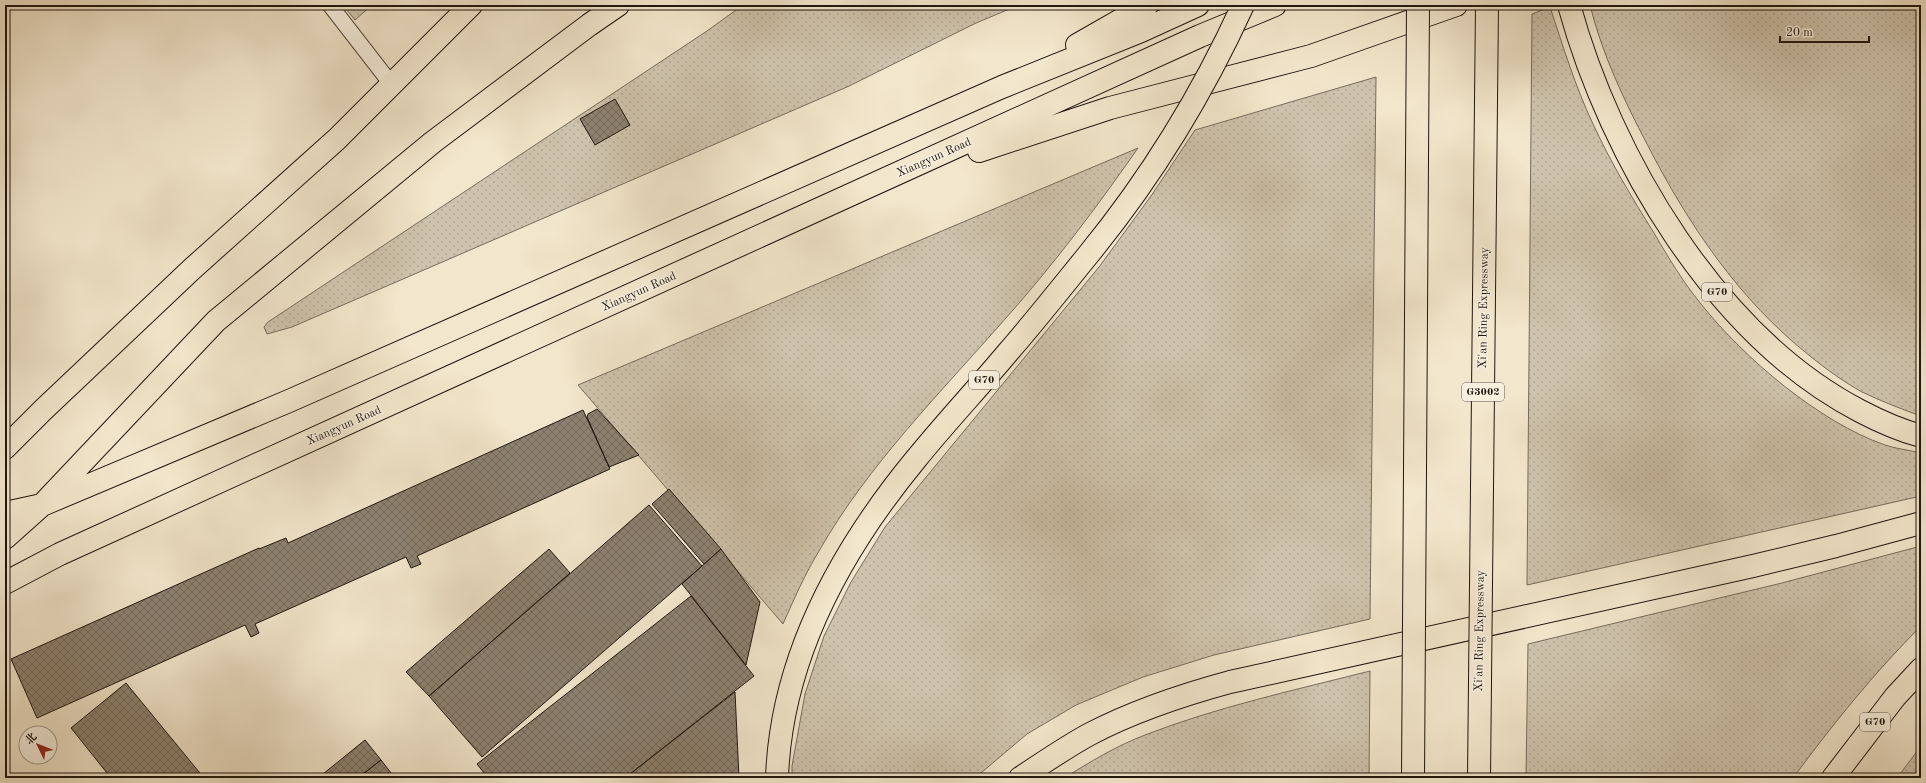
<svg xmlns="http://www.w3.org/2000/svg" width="1926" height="783" font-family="'Old Standard TT','Noto Serif SC',serif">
  <defs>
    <pattern id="grass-dots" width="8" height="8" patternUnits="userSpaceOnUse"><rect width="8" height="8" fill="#cec3ac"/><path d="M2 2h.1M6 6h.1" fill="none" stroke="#b0a793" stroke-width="1.8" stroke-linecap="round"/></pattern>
    <pattern id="building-cross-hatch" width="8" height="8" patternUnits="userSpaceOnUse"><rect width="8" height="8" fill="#8d8271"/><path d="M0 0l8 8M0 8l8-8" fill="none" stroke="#73695b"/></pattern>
  </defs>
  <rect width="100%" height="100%" fill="#f2e6cc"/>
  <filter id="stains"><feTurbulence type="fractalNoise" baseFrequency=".005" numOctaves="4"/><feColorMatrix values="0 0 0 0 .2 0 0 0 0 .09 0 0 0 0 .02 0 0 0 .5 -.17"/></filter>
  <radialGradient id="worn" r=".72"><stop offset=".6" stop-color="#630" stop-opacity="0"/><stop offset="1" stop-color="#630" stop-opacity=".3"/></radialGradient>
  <path fill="url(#grass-dots)" stroke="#766c5e" d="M343,5h29l-17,15z
    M743,5h276l-43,18 -129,64 -555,240 -25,7 -3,-7 4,-5 439,-291z
    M1590,5h331v411c-20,-7 -40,-15 -59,-24 -18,-10 -36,-23 -52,-36 -71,-56 -122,-132 -163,-212 -23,-44 -45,-90 -57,-139z
    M1550,7c13,39 25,79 43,117 17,37 39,74 61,109 14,24 29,49 47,71 43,54 118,118 184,141 12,4 24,5 36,8v43l-394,89 5,-571z
    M1376,77l-6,542 -156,36 -71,22 -67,28 -49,29 -52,44h-183v-12l13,-72 19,-58 27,-54 34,-55 214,-260 52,-71 44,-66z
    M1138,148c-41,59 -84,116 -132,170 -64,73 -138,147 -187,233 -14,23 -25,48 -36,73l-205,-239z
    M1921,546v80c-47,47 -88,98 -128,152h-267l2,-134 254,-61z
    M1370,671l-1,107h-305c26,-16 52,-32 81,-43 72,-28 150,-45 225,-64z
    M1921,746v32h-24z"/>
  <path fill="url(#building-cross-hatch)" stroke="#1f160f" d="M615,99l15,26 -35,20 -15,-26z
    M597,409l42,46 -30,12 -22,-50 1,-3z
    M583,410l27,59 -193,87 4,8 -10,4 -5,-11 -151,67 4,9 -8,4 -6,-12 -208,93 -26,-59 248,-111v1l27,-11 2,5z
    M669,489l52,60 -17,15 -52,-60z
    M649,505l53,61 -220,191 -53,-61z
    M549,549l21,24 -141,123 -23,-24z
    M721,549l39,53 -14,63 -64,-81z
    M691,596l63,80 -129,102h-137l-11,-14z
    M126,683l78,95h-93l-40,-50z
    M735,692l4,86h-114z
    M365,740l16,20 -23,18h-40z
    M381,760l14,18h-37z"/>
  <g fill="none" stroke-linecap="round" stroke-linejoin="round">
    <defs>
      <path id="service" d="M330,5l62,80"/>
      <path id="primary" d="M1077,45l70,-40
        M979,151l131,-43 201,-52 145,-51
        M5,448l38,-38 149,-141 145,-130 134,-134
        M5,513l37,-8 247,-104 713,-314 139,-56 57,-26
        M5,538l37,-33 174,-184 217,-179 156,-117 29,-20
        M5,583l55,-29 1140,-518 75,-31"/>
      <path id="motorway" d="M1569,5c42,153 147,331 291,406 19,10 39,19 61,25
        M1020,778c23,-15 46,-31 70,-44 44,-23 92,-39 140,-52l523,-116 83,-20 85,-23
        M1833,778l62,-81 26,-28"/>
    </defs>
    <use href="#service" stroke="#544a3e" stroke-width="17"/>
    <use href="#primary" stroke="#1f160f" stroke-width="24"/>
    <use href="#motorway" stroke="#1f160f" stroke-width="24"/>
    <use href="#service" stroke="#f7efde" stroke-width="15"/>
    <use href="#primary" stroke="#f2e6cc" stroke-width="22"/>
    <use href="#motorway" stroke="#f2e6cc" stroke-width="22"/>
    <defs>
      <path id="motorway-bridge" d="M777,778c4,-120 64,-228 139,-319 30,-37 63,-72 93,-108 27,-31 53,-64 79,-96 63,-77 114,-160 155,-250
        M1413,778l5,-773
        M1479,778l8,-773"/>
    </defs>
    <use href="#motorway-bridge" stroke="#1f160f" stroke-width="24" stroke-linecap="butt"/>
    <use href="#motorway-bridge" stroke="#f2e6cc" stroke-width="22"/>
  </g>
  <g text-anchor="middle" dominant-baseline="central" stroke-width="3" stroke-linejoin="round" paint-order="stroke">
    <g fill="#f7efde" stroke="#60574d" stroke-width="1">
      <rect x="1702" y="283" width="30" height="18" rx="3"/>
      <rect x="969" y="371" width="30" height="18" rx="3"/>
      <rect x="1462" y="383" width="42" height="18" rx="3"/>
      <rect x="1860" y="713" width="30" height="18" rx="3"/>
    </g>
    <g font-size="11" font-weight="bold" fill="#1f160f">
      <text x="1717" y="292">G70</text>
      <text x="984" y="380">G70</text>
      <text x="1483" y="392">G3002</text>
      <text x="1875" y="722">G70</text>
    </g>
    <g font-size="12" fill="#1f160f" stroke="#f7efde">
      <text transform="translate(934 158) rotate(-24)">Xiangyun Road</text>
      <text transform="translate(639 292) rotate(-24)">Xiangyun Road</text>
      <text transform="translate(1484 308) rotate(-89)">Xi'an Ring Expressway</text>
      <text transform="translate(344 426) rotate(-24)">Xiangyun Road</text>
      <text transform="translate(1480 631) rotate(-89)">Xi'an Ring Expressway</text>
    </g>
  </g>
  <rect width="1926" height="783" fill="none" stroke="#f2e6cc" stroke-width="20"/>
  <rect x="6" y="6" width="1914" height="771" fill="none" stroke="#1f160f" stroke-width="2"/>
  <rect x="10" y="10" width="1906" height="763" fill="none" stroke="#1f160f"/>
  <g transform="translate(38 745) rotate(313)"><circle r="19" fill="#f7efde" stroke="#a1988b"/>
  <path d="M0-3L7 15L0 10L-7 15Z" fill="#8f2418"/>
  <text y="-6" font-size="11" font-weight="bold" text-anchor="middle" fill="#1f160f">北</text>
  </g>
  <path d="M1780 36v6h89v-6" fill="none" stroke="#1f160f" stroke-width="2"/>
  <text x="1786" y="36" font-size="12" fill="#1f160f" stroke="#f7efde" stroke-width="3" paint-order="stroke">20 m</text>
  <rect width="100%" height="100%" filter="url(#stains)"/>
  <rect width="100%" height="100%" fill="url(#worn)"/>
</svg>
